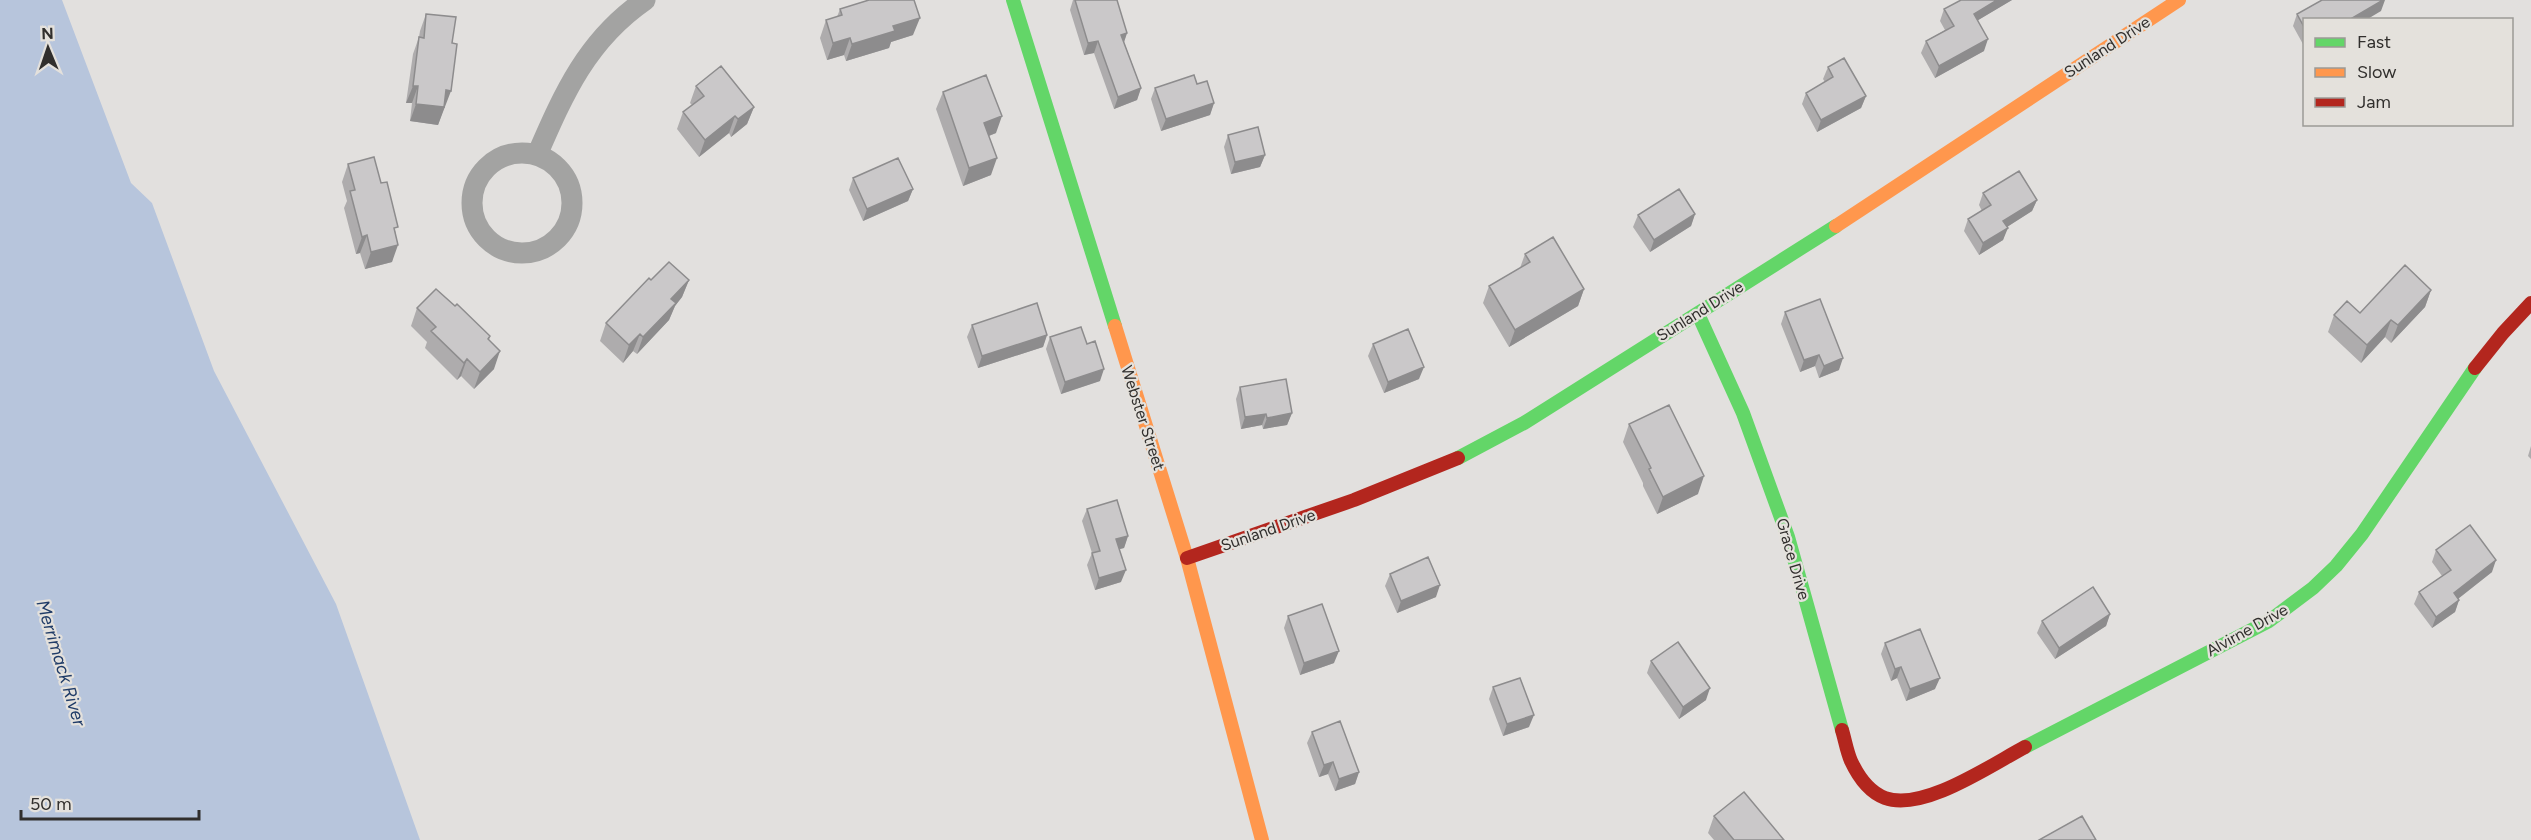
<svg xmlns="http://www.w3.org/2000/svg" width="2531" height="840" font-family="Figtree,sans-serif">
  <rect width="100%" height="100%" fill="#e2e0de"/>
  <path fill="#b7c5dc" d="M0,0h62l69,183 21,20 62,168 122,233 84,236h-420z"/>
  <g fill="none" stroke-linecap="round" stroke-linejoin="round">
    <path stroke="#a3a3a2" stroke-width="21" d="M472 203a50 50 0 1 1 100 0a50 50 0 1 1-100 0Z
      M537,155c27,-62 50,-115 108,-155"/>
    <path stroke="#63d668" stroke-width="14" d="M1013,0l102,326
      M1698,314l45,99 45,124 54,193
      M1458,458l66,-35 312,-197
      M2025,747l244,-126 44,-33 23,-22 26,-32 113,-166"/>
    <path stroke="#ff974d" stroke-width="14" d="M1836,226l343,-226
      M1115,326l72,232 75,282"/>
    <path stroke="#b3261e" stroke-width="14" d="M2475,368l28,-35 28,-30
      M1187,558l167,-58 104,-42
      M1842,730c3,10 5,22 9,31 7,15 18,31 34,37 38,14 106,-33 140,-51"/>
  </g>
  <path fill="#aeacad" d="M1073,0h44l10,33 -3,9 17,46 -4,12 -23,9 -20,-56 -10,2 -14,-45z
    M1961,0h51l-34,20 6,31 -49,27 -14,-25 5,-12 19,-11 -5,-9 4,-12z
    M840,9l73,26 -22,7 -2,6 -43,13 -2,-6 -17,5 -7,-22 6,-18 11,-3z
    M2381,11l-77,9v26l-11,-20 4,-12z
    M426,14l19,94h-1l-6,17 -28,-4 2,-18h-6l7,-49 6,-17 1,-6z
    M1828,67l38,29 -5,12 -44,24 -15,-28 4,-11 19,-11 -2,-3z
    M1197,84l17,19 -4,12 -49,16 -10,-32 4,-11z
    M696,86l58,21 -7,17 -16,13 -2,-4 -30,24 -22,-28 6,-17 9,-7 -2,-2z
    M943,92l53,41 -7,3 2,39 -28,11 -27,-77z
    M1228,135l37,20 -5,12 -29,7 -7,-27z
    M348,164l33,19 15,51 -4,28 -27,7 -5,-16 -4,1 -12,-46 3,-7 -5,-19z
    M853,178l60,11 -5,12 -45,20 -14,-31z
    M1983,193l54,7 -5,11 -25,16 -4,13 -24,15 -15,-24 4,-12 14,-8 -3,-6z
    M1695,214l-4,12 -41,26 -17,-25 5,-12z
    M1525,254l59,35 -6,17 -69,41 -26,-44 6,-17 31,-18z
    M651,280h38l-7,17 -7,9 -6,14 -32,34 -4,-3 -10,12 -23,-22 6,-18z
    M2431,290l-6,17 -34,36 -6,-6 -24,26 -33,-31 6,-17 26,-2z
    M455,306l35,30 -1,4 5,29 -20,20 -13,-13 -4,4 -32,-32 2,-6 -16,-16 6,-18z
    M1785,312l54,58 -20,8 -4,-12 -15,6 -19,-48z
    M972,325l75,10 -4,12 -65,21 -11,-31z
    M1050,337l50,44 -39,13 -15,-45z
    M1373,344l46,35 -35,14 -16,-37z
    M1240,387l52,26 -5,12 -24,4 -1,-4 -21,4 -5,-30z
    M1629,424l69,70 -41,20 -14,-28v-3l-20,-41z
    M2531,446v13l-3,-3z
    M1087,509l41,27 -4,12 -5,1 2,33 -26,8 -8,-25 5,-12 -10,-32z
    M2436,550l56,22 -34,27 1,1 -4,12 -23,16 -18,-24 5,-12 23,-16 -10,-14z
    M1390,574l46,23 -39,16 -12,-27z
    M2110,614l-4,12 -51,33 -18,-26 5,-12z
    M1288,616l46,47 -34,12 -16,-47z
    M1885,643l50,46 -29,12 -9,-23 -6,3 -10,-27z
    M1651,661l55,39 -27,19 -32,-46z
    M1493,687l36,40 -26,9 -14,-37z
    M1312,732l47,40 -4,12 -20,7 -7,-17 -9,3 -12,-34z
    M1714,816l70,24h-70l-6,-7z"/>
  <path fill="#8d8c8d" d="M1997,0h15l-42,25 4,-11z
    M2383,0h2l-4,11 -15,9h-17z
    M920,18l-7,17 -22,7 -2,6 -43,13 6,-17 41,-18z
    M1127,33l-4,12 -2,-10z
    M850,38l-6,17 -17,5 6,-17z
    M1988,39l-4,12 -49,27 4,-12z
    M1098,41l-4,12 -10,2 4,-12z
    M413,86h5l-6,17h-6z
    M1141,88l-4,12 -23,9 4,-12z
    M446,90l5,1 -13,34 -28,-4 6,-17z
    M1866,96l-5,12 -44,24 4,-12z
    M1214,103l-4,12 -49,16 5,-12z
    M754,107l-7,17 -16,13 7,-18z
    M735,116l-6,17 -30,24 6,-17z
    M1002,116l-6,17 -18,7 6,-17z
    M1265,155l-5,12 -29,7 4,-12z
    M997,158l-6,17 -28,11 6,-18z
    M913,189l-5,12 -45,20 4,-12z
    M2037,200l-5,11 -33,21 4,-11z
    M1695,214l-4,12 -41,26 4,-12z
    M2008,228l-5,12 -24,15 4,-12z
    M367,235l-7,18 -4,1 6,-17z
    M398,245l-6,17 -27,7 6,-17z
    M689,280l-7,17 -7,9 -6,14 -32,34 6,-17 28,-38z
    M1584,289l-6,17 -69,41 6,-17z
    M2431,290l-6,17 -34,36 7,-18z
    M2391,320l-6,17 -24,26 6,-18z
    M640,334l-7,17 -10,12 6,-18z
    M1047,335l-4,12 -65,21 4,-12z
    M500,351l-6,18 -20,20 6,-17z
    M1819,355l-4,11 -15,6 4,-12z
    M1843,358l-4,12 -20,8 5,-12z
    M467,359l-6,17 -4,4 7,-17z
    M1424,367l-5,12 -35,14 4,-11z
    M1104,369l-4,12 -39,13 4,-12z
    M1292,413l-5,12 -24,4 4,-11z
    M1266,414l-4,11 -21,4 4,-12z
    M1704,476l-6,18 -41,20 6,-17z
    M1128,536l-4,12 -12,3 4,-12z
    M2496,560l-4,12 -42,33 4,-12z
    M1126,570l-5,12 -26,8 4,-12z
    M1440,585l-4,12 -39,16 4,-12z
    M2459,600l-4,12 -23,16 4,-11z
    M2110,614l-4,12 -51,33 4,-11z
    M1339,651l-5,12 -34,12 4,-12z
    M1901,667l-4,11 -6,3 4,-12z
    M1940,678l-5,11 -29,12 4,-12z
    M1710,688l-4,12 -27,19 4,-12z
    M1534,715l-5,12 -26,9 4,-12z
    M1333,762l-5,12 -9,3 5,-12z
    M1359,772l-4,12 -20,7 4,-12z"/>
  <path fill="#cac8c9" stroke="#8d8c8d" stroke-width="1.5" d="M869,0h45l6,18 -27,8 2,5 -43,13 -2,-6 -17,5 -7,-23 16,-5 -2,-6z
    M1075,0h42l10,33 -6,2 20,53 -23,9 -20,-56 -10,2z
    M1961,0h36l-23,14 14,25 -49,27 -13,-25 28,-15 -10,-17z
    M2322,0h61l-34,20h-45v7l-7,-13z
    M426,14l30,3 -4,26 5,1 -6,47 -5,-1 -2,17 -28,-3 2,-18h-5l6,-49 5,1z
    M1844,58l22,38 -45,24 -15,-27 27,-16 -5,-10z
    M721,66l33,41 -16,12 -3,-3 -30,24 -22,-28 21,-16 -8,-10z
    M986,75l16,41 -18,7 13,35 -28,10 -26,-76z
    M1194,75l3,9 10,-3 7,22 -48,16 -11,-31z
    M1258,127l7,28 -30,7 -7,-27z
    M374,157l7,26 6,-1 11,45 -4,1 4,17 -27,7 -4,-17 -5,2 -12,-46 5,-1 -7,-26z
    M898,158l15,31 -46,20 -14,-31z
    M2019,171l18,29 -34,21 5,7 -25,15 -15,-24 23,-14 -8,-12z
    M1679,189l16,25 -41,26 -16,-25z
    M1553,237l31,52 -69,41 -26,-44 41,-24 -5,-8z
    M669,262l20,18 -18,19 5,4 -33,34 -3,-3 -11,11 -23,-22 43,-45 2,2z
    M2405,265l26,25 -33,35 -7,-5 -24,25 -33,-30 13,-14 13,12z
    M436,289l19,17 2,-2 33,32 -2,3 12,12 -20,21 -13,-13 -3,4 -33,-32 5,-4 -19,-19z
    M1820,299l23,59 -19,8 -5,-11 -15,5 -19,-48z
    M1037,303l10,32 -65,21 -10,-31z
    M1081,327l6,17 8,-3 9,28 -39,13 -15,-45z
    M1408,329l16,38 -36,15 -15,-38z
    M1286,379l6,34 -25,5 -1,-4 -21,3 -5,-30z
    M1669,405l35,71 -41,21 -14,-28 2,-1 -22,-44z
    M1117,500l11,36 -12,3 10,31 -27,8 -7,-25 8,-2 -13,-42z
    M2470,525l26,35 -42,33 5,7 -23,17 -17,-25 32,-22 -15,-20z
    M1428,557l12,28 -39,16 -11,-27z
    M2093,587l17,27 -51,34 -17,-27z
    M1322,604l17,47 -35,12 -16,-47z
    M1920,629l20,49 -30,11 -9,-22 -6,2 -10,-26z
    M1678,642l32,46 -27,19 -32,-46z
    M1520,678l14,37 -27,9 -14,-37z
    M1340,721l19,51 -20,7 -6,-17 -9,3 -12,-33z
    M1744,792l40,48h-50l-20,-24z
    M2082,816l14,24h-57z"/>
  <g text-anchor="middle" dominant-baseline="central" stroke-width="4.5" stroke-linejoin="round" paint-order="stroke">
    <g font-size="16" fill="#312f2d" stroke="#e4e1dc">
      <text transform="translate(2107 47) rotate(-33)">Sunland Drive</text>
      <text transform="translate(1700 311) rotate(-32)">Sunland Drive</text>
      <text transform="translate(1143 418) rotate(72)">Webster Street</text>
      <text transform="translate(1268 530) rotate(-19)">Sunland Drive</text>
      <text transform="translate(1793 559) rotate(74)">Grace Drive</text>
      <text transform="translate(2247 630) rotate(-29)">Alvirne Drive</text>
    </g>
    <g font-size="18" font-style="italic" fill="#203c68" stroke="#e4e1dc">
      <text transform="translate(61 663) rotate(73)">Merrimack River</text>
    </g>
  </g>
  <rect x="2303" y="18" width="210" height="108" fill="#e4e1dc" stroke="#9c9a96" stroke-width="1.5"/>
  <rect x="2315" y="38" width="30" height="9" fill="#63d668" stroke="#9c9a96" stroke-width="1.5"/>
  <text x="2357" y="48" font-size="18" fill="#312f2d">Fast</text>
  <rect x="2315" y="68" width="30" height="9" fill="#ff974d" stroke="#9c9a96" stroke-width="1.5"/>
  <text x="2357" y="78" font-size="18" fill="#312f2d">Slow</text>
  <rect x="2315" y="98" width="30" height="9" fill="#b3261e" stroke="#9c9a96" stroke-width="1.5"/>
  <text x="2357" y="108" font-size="18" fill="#312f2d">Jam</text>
  <g transform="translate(48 48) rotate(358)" stroke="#e4e1dc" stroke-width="4.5" paint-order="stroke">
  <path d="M0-4.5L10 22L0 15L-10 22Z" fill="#312f2d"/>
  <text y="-9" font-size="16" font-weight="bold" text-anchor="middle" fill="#312f2d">N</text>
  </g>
  <path d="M21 810v9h178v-9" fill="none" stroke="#312f2d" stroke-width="3"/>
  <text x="30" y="810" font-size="18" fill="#312f2d" stroke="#e4e1dc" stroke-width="4.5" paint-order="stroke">50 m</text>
</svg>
